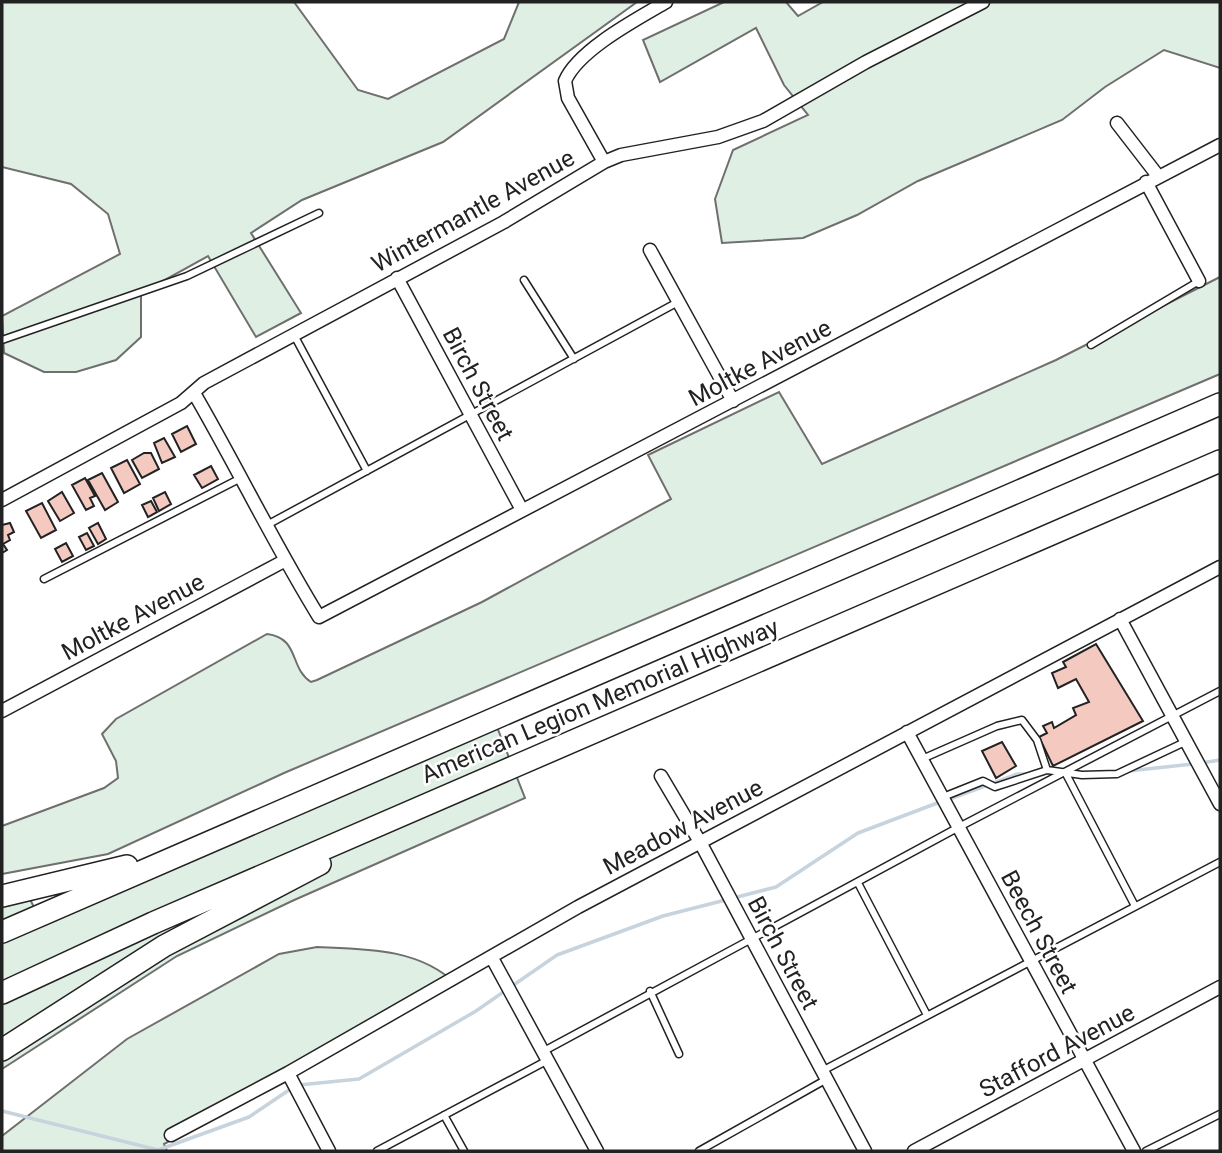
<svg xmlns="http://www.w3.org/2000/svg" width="1222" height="1153" font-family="Roboto,sans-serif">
  <rect width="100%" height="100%" fill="#fff"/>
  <path fill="#e0efe3" stroke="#6f6f6f" stroke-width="2" d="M2,2h292l64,88 30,9 116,-60 15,-37h118l-194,140 -141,58 -51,33 50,80 -45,24 -48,-81 -67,37v44l-25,23 -40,12h-32l-40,-19 -2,-37 118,-62 -12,-40 -37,-30 -69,-17z
    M724,2h62l12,14 25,-14h397v66l-56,-18 -59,37 -43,33 -144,61 -61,34 -54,23 -81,5 -7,-44 18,-49 75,-35 -24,-30 -28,-57 -96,54 -17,-42z
    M1220,277v97l-936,399 -176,81 -106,20v-48l102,-38 14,-10 -2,-17 -14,-27 14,-15 151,-85c33,4 22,34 44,48l6,-2 165,-78 189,-103 -23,-44 131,-63 43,72 234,-104z
    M497,727l28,71 -233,103 -115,55 -175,113v-165l27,-7 14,29z
    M317,947c48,2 102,1 139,37l-292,160 3,7h-165v-15l125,-97 152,-85z"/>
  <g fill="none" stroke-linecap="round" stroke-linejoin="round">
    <path stroke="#c7d3dd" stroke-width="3.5" d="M1201,763l19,-3
      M1128,771l65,-7
      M947,800l71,-26h11
      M299,1085l60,-6 117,-68 81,-56 106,-39 113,-29 82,-54 82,-31
      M2,1111l156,39 91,-33 43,-29"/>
  </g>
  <path fill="#f3c9c0" stroke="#222" stroke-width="2" d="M187,426l9,18 -15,8 -9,-18z
    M164,438l11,19 -13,6 -8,-20z
    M144,453h7l8,16 -17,9 -10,-18z
    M127,460l13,24 -16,9 -13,-25z
    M211,466l7,13 -16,9 -8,-13z
    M102,473l16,29 -13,8 -17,-30z
    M85,478l10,18 -5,2 4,8 -8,4 -14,-25z
    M62,492l12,21 -14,8 -12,-20z
    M165,492l6,12 -12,7 -6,-13z
    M151,501l6,11 -9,5 -6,-12z
    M42,503l14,27 -15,8 -15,-27z
    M10,523l4,9 -6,3 2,5 -7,4 4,6 -5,3v-28z
    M98,523l8,16 -8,5 -9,-16z
    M87,533l7,13 -8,4 -7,-13z
    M66,543l7,13 -11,6 -7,-13z
    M1096,644l47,77 -90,45 -14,-29 8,-4 -4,-7 9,-4 2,6 22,-13 -3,-7 16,-6 -13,-23 -18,9 -6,-15 14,-6 -3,-5z
    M1002,742l14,24 -20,12 -14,-27z"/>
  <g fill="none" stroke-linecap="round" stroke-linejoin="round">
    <defs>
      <path id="service" d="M524,280l50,79
        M294,335l73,136
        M2,340l185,-64 132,-63
        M1091,345l108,-64
        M267,525l411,-223
        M44,579l197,-101
        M922,759l75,-33 25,-6 15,20 10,30 -52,17 -12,-6 -40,16
        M1047,770l35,5 35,-1 68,-32
        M1065,772l70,134
        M858,883l69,132
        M650,991l29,63
        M544,1051l415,-224 261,-136
        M822,1071l398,-209
        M444,1115l20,36
        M377,1151l171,-91
        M699,1151l128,-72
        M1146,1151l74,-37"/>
      <path id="minor" d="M1117,123l41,53
        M604,162l-36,-64 -3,-17c13,-31 72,-62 101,-79
        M1146,182l53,99
        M650,250l83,151
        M397,278l125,232
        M194,393c43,74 80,151 125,224l901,-472
        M2,500l179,-97 23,-20 300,-161 100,-60 17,-7 97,-18 45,-16 103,-59 117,-60
        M1120,619l100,185
        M2,711l282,-150
        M907,732l227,419
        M661,776l39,66 165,309
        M492,958l105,193
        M288,1073l41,78
        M171,1135l117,-62 290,-166 642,-340
        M914,1151l306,-164"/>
      <path id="motorway" d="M2,896l125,-30
        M2,932l1218,-528
        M2,993l151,-70 1067,-462
        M2,1050l162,-104 156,-82"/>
    </defs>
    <use href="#service" stroke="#222" stroke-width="9"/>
    <use href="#minor" stroke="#222" stroke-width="15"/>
    <use href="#motorway" stroke="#222" stroke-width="24"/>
    <use href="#service" stroke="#fff" stroke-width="6"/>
    <use href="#minor" stroke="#fff" stroke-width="12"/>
    <use href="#motorway" stroke="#fff" stroke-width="21"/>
  </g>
  <g text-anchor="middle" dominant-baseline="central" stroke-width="5" stroke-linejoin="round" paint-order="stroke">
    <g font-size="24" fill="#222" stroke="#fff">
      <text transform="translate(473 211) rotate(-29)">Wintermantle Avenue</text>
      <text transform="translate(760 363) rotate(-28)">Moltke Avenue</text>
      <text transform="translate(478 384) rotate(62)">Birch Street</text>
      <text transform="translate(133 617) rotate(-28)">Moltke Avenue</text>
      <text transform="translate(600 701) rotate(-23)">American Legion Memorial Highway</text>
      <text transform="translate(683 827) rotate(-28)">Meadow Avenue</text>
      <text transform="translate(1039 932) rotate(62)">Beech Street</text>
      <text transform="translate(783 953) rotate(62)">Birch Street</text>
      <text transform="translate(1057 1051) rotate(-28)">Stafford Avenue</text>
    </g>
  </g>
  <rect width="1222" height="1153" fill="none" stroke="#222222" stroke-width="7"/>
</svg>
